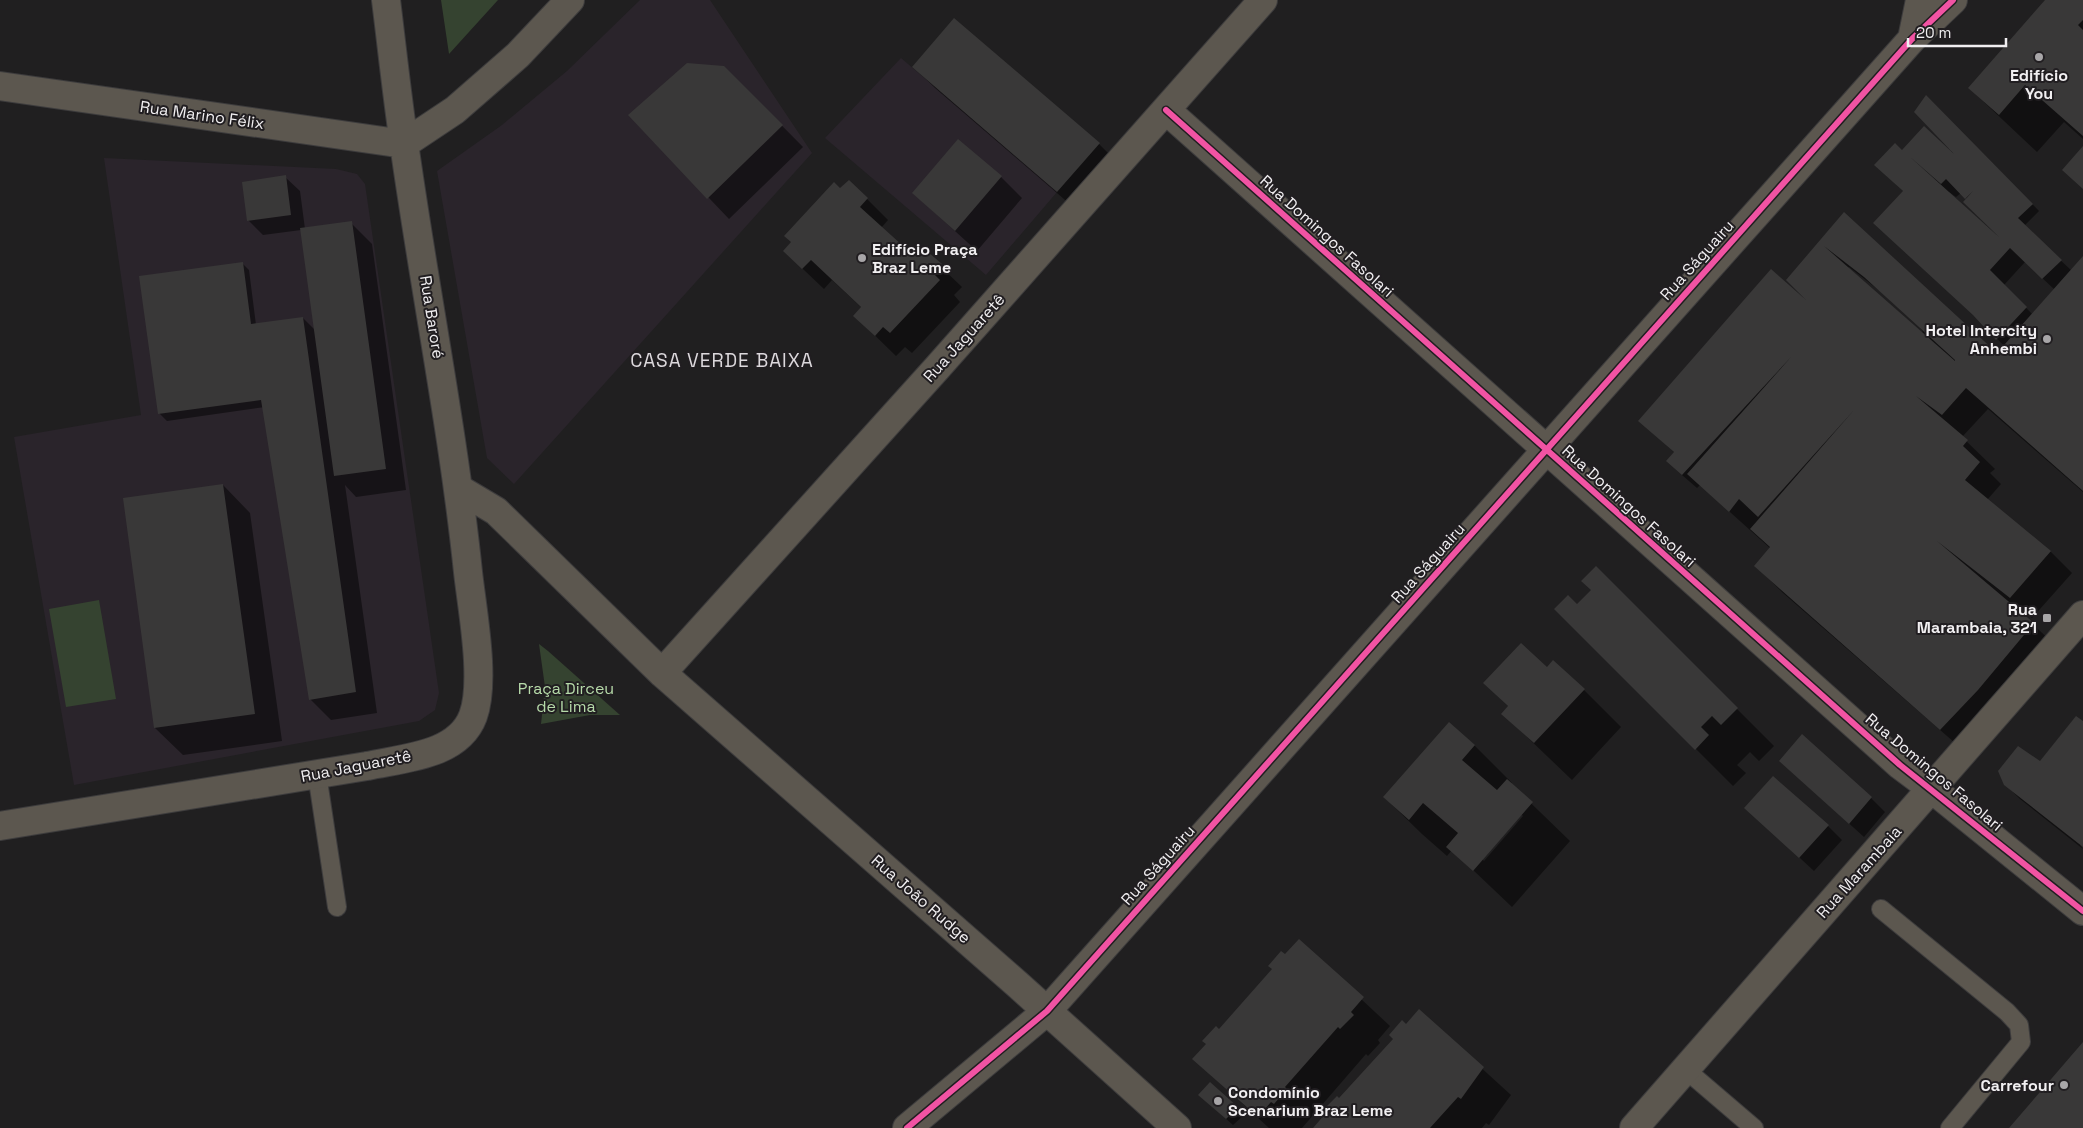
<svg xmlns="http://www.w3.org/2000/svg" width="2083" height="1128" font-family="'Space Grotesk',sans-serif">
  <rect width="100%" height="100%" fill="#201f20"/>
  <path fill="#2a242b" d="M640,0h70l102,153 -298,331 -27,-26 -50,-287 65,-46 65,-54z
    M901,58l156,134 -71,83 -161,-137z
    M104,158l232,11 21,5 8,10 74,509 -4,17 -16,11 -345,64 -60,-348 127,-22z"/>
  <path fill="#354330" d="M441,0h57l-49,54z
    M99,600l17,99 -50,8 -17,-98z
    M539,644l9,7 72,64h-30l-49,9 4,-37z"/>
  <path fill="#0007" fill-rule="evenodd" d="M2047,0h36v139l-19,-17 -27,30 -68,-64z
    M724,67l79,80 -74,72 -99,-104z
    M914,67l185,77 21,21 -41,47 -144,-124z
    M1902,151h50l45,17 42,43 -15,15 48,45 11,-13v234l-95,-83 -26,28 33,32 -5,4 11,11 -14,16 64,52 21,21 -40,45 -19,-15 -1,2 43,40 -100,98 -172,-150 -27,-27 15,-17 -71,-64 -3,3 -15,-13 -7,-22 -35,-32 165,-120 15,-58 177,112 8,-8 -19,-20 -82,-135 -28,-27zM1949,192l7,5 5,-4 7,6 -3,3 31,32 -48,-41zM2025,262l30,28 -22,25 -29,-30zM1849,267l31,24 43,40 -2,2 -74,-64z
    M285,177l15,14 5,38 46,-6 21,21 34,246 -50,7 -11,-12 32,228 -46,7 -21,-21 -45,-292 -98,14 -7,-7 -19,-137 101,-14 7,7 7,55 47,-7 12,12 -14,-100 -38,5 -15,-15z
    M1001,177l21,21 -45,53 -64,-58z
    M840,190l27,9 21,21 -7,8 32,29 8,-9 41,39 -8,8 6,7 -48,51 -7,-6 -9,9 -41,-40 7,-8 -30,-28 -8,9 -40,-38z
    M223,485l27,28 32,228 -99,14 -28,-27z
    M1596,568l178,178 -15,15 -9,-9 -13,13 9,8 -13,13 -177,-177 21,-4 16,-15z
    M1547,669l37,21 37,37 -49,53 -69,-66 6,-7 -25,-24z
    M1449,723l26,23 37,37 -1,1 59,57 -58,66 -60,-57 -5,6 -25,-22 -38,-37zM1521,814l2,2 -39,45 -2,-2z
    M2083,723v122h-3l3,4 -63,-50 -15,-15 47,-10z
    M1780,761l91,37 14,14 -21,25z
    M1746,808l82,18 14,14 -28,31z
    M1299,941l91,85 -12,14 2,3 -12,13 -2,-2 -64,74h-33l-75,-69z
    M1419,1011l92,84 -22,30 -3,-2 -4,5h-167z
    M1207,1102l30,6 7,7 -11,10z"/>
  <path fill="#393838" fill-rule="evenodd" d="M2045,0h38v20l-5,5 5,5v106l-58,-51 -26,30 -31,-27z
    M954,18l146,125 -43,49 -145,-125z
    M687,63l37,3 59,59 -76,74 -79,-84z
    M1926,95l107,109 -15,14 44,42 -20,19 -32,-31 -20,22 37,37 -31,33 -23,-25 -100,-92 30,-32 -29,-26 21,-22 7,7 22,-24 30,28 -40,-42zM1909,156l32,28 5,-5 19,20 8,-8 -10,11 36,35z
    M958,139l44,37 -47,55 -43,-38z
    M2083,146v43l-21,-19z
    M286,175l5,40 -44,6 -5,-39z
    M849,180l19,18 -8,9 53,48 8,-9 21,18 -9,9 7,7 -50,53 -7,-6 -8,9 -22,-20 8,-9 -50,-47 -9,9 -19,-18 8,-9 -7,-6 50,-54 6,6z
    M1844,212l153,141 86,-97v235l-117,-103 -24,27 -26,-19 52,44 -5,6 17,16 -15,18 86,71 -41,47 -73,-57 97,82 -56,67 -38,40 -186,-164 16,-19 -20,-18 104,-119 -96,107 -19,-18 -10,13 -42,-38 104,-117 -109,118 -16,-14 8,-9 -36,-31 133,-152 35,31 -20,-20zM1824,246l40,31 91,83v1z
    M352,221l34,248 -52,7 -34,-248z
    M243,262l8,62 52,-7 53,375 -47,8 -48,-300 -103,14 -19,-138z
    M223,484l32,230 -101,14 -31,-230z
    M1596,566l142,142 -17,17 -9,-9 -11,11 8,8 -14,15 -141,-141 14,-14 9,9 14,-14 -10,-9z
    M1521,643l26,24 6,-7 32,29 -51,54 -33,-29 7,-8 -25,-23z
    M2076,716l7,5v126l-79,-62 -6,-14 20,-25 22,15z
    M1449,722l26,23 -13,15 35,30 10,-11 26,23 -60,69 -27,-24 12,-14 -35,-30 -14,17 -26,-23z
    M1802,734l70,63 -23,27 -70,-63z
    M1773,776l56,49 -30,33 -55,-50z
    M1299,939l65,58 -13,15 3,3 -14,14 -2,-2 -53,60 2,2 -13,15 -3,-2 -13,15 -66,-58 14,-15 -4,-3 14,-15 3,3 53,-60 -4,-3 13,-15 4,3z
    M1419,1009l65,58 -23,32 -3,-2 -28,31h-117l13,-15 -3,-3 14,-14 2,2 54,-59 -4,-4 13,-15 4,4z
    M2083,1042v86h-74z
    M1210,1082l28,25 -12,12 -28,-24z"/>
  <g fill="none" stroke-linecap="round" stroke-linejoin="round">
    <defs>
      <path id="service" d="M317,774l20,133
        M1881,909l126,103 12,13 2,17 -71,86
        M1685,1069l69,59"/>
      <path id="minor" d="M1912,39l8,-39
        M0,86l404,58
        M1166,110l734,655 32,24
        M404,144l51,-34 63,-55 52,-55
        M459,489l37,22 166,162 355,311 160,144
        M662,673l275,-305 326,-368
        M0,826l367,-60c36,-8 91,-10 106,-50 13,-35 -1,-107 -5,-144 -15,-144 -44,-285 -64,-429 -7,-47 -12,-95 -18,-143
        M907,1128l140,-117 865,-972 41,-39"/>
      <path id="tertiary" d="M1932,789l151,122
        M1634,1128l449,-513"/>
    </defs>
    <use href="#service" stroke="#3d3c3d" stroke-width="20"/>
    <use href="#minor" stroke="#3d3c3d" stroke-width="30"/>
    <use href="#tertiary" stroke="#3d3c3d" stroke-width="30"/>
    <use href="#service" stroke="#5c574f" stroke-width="18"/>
    <use href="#minor" stroke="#5c574f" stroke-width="28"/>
    <use href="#tertiary" stroke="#5c574f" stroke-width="28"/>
    <defs>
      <path id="cycleway" d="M1166,110l734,655 183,146
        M907,1128l140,-117 865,-972 41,-39"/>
    </defs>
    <use href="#cycleway" stroke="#211e21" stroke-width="9"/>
    <use href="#cycleway" stroke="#f153a3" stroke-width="6"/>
  </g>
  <g fill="#a8a6a8" stroke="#211e21" stroke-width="2">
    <circle cx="2039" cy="57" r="5"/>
    <circle cx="862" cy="258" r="5"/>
    <circle cx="2047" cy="339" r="5"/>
    <rect x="2042" y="613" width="10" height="10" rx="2.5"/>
    <circle cx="2064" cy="1085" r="5"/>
    <circle cx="1218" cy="1101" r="5"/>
  </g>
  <g text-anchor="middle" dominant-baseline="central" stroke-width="4" stroke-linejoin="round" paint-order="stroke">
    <g font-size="16" font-weight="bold" fill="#f1eff1" stroke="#211e21" text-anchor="end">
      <text x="2039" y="75" text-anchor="middle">Edifício<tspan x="2039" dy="18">You</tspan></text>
      <text x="872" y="249" text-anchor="start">Edifício Praça<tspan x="872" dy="18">Braz Leme</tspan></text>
      <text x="2037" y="330">Hotel Intercity<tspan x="2037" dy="18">Anhembi</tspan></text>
      <text x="2037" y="609">Rua<tspan x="2037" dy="18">Marambaia, 321</tspan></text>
      <text x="2054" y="1085">Carrefour</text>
      <text x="1228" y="1092" text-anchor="start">Condomínio<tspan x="1228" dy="18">Scenarium Braz Leme</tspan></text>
    </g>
    <g font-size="16" fill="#f1eff1" stroke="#211e21">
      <text transform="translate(202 115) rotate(8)">Rua Marino Félix</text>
      <text transform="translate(1327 236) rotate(42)">Rua Domingos Fasolari</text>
      <text transform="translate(1697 260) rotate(-48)">Rua Ságuairu</text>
      <text transform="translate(432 317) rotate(81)">Rua Baroré</text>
      <text transform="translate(964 338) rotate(-48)">Rua Jaguaretê</text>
      <text transform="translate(1629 506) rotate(42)">Rua Domingos Fasolari</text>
      <text transform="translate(1428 563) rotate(-48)">Rua Ságuairu</text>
      <text transform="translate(356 766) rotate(-11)">Rua Jaguaretê</text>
      <text transform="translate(1934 772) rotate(40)">Rua Domingos Fasolari</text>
      <text transform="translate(1158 865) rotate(-48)">Rua Ságuairu</text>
      <text transform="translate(1859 872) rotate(-48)">Rua Marambaia</text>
      <text transform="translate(921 899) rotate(41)">Rua João Rudge</text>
    </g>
    <g font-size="16" fill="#b6daa9" stroke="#211e21">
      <text x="566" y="688">Praça Dirceu<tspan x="566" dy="18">de Lima</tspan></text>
    </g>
    <g font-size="19" letter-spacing="1" fill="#dcd8dc" stroke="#211e21">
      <text x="722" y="360">CASA VERDE BAIXA</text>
    </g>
  </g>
  <path d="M1908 38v8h98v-8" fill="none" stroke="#f1eff1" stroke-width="2.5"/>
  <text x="1916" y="38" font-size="15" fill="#f1eff1" stroke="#211e21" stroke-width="4" paint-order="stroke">20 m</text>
</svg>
